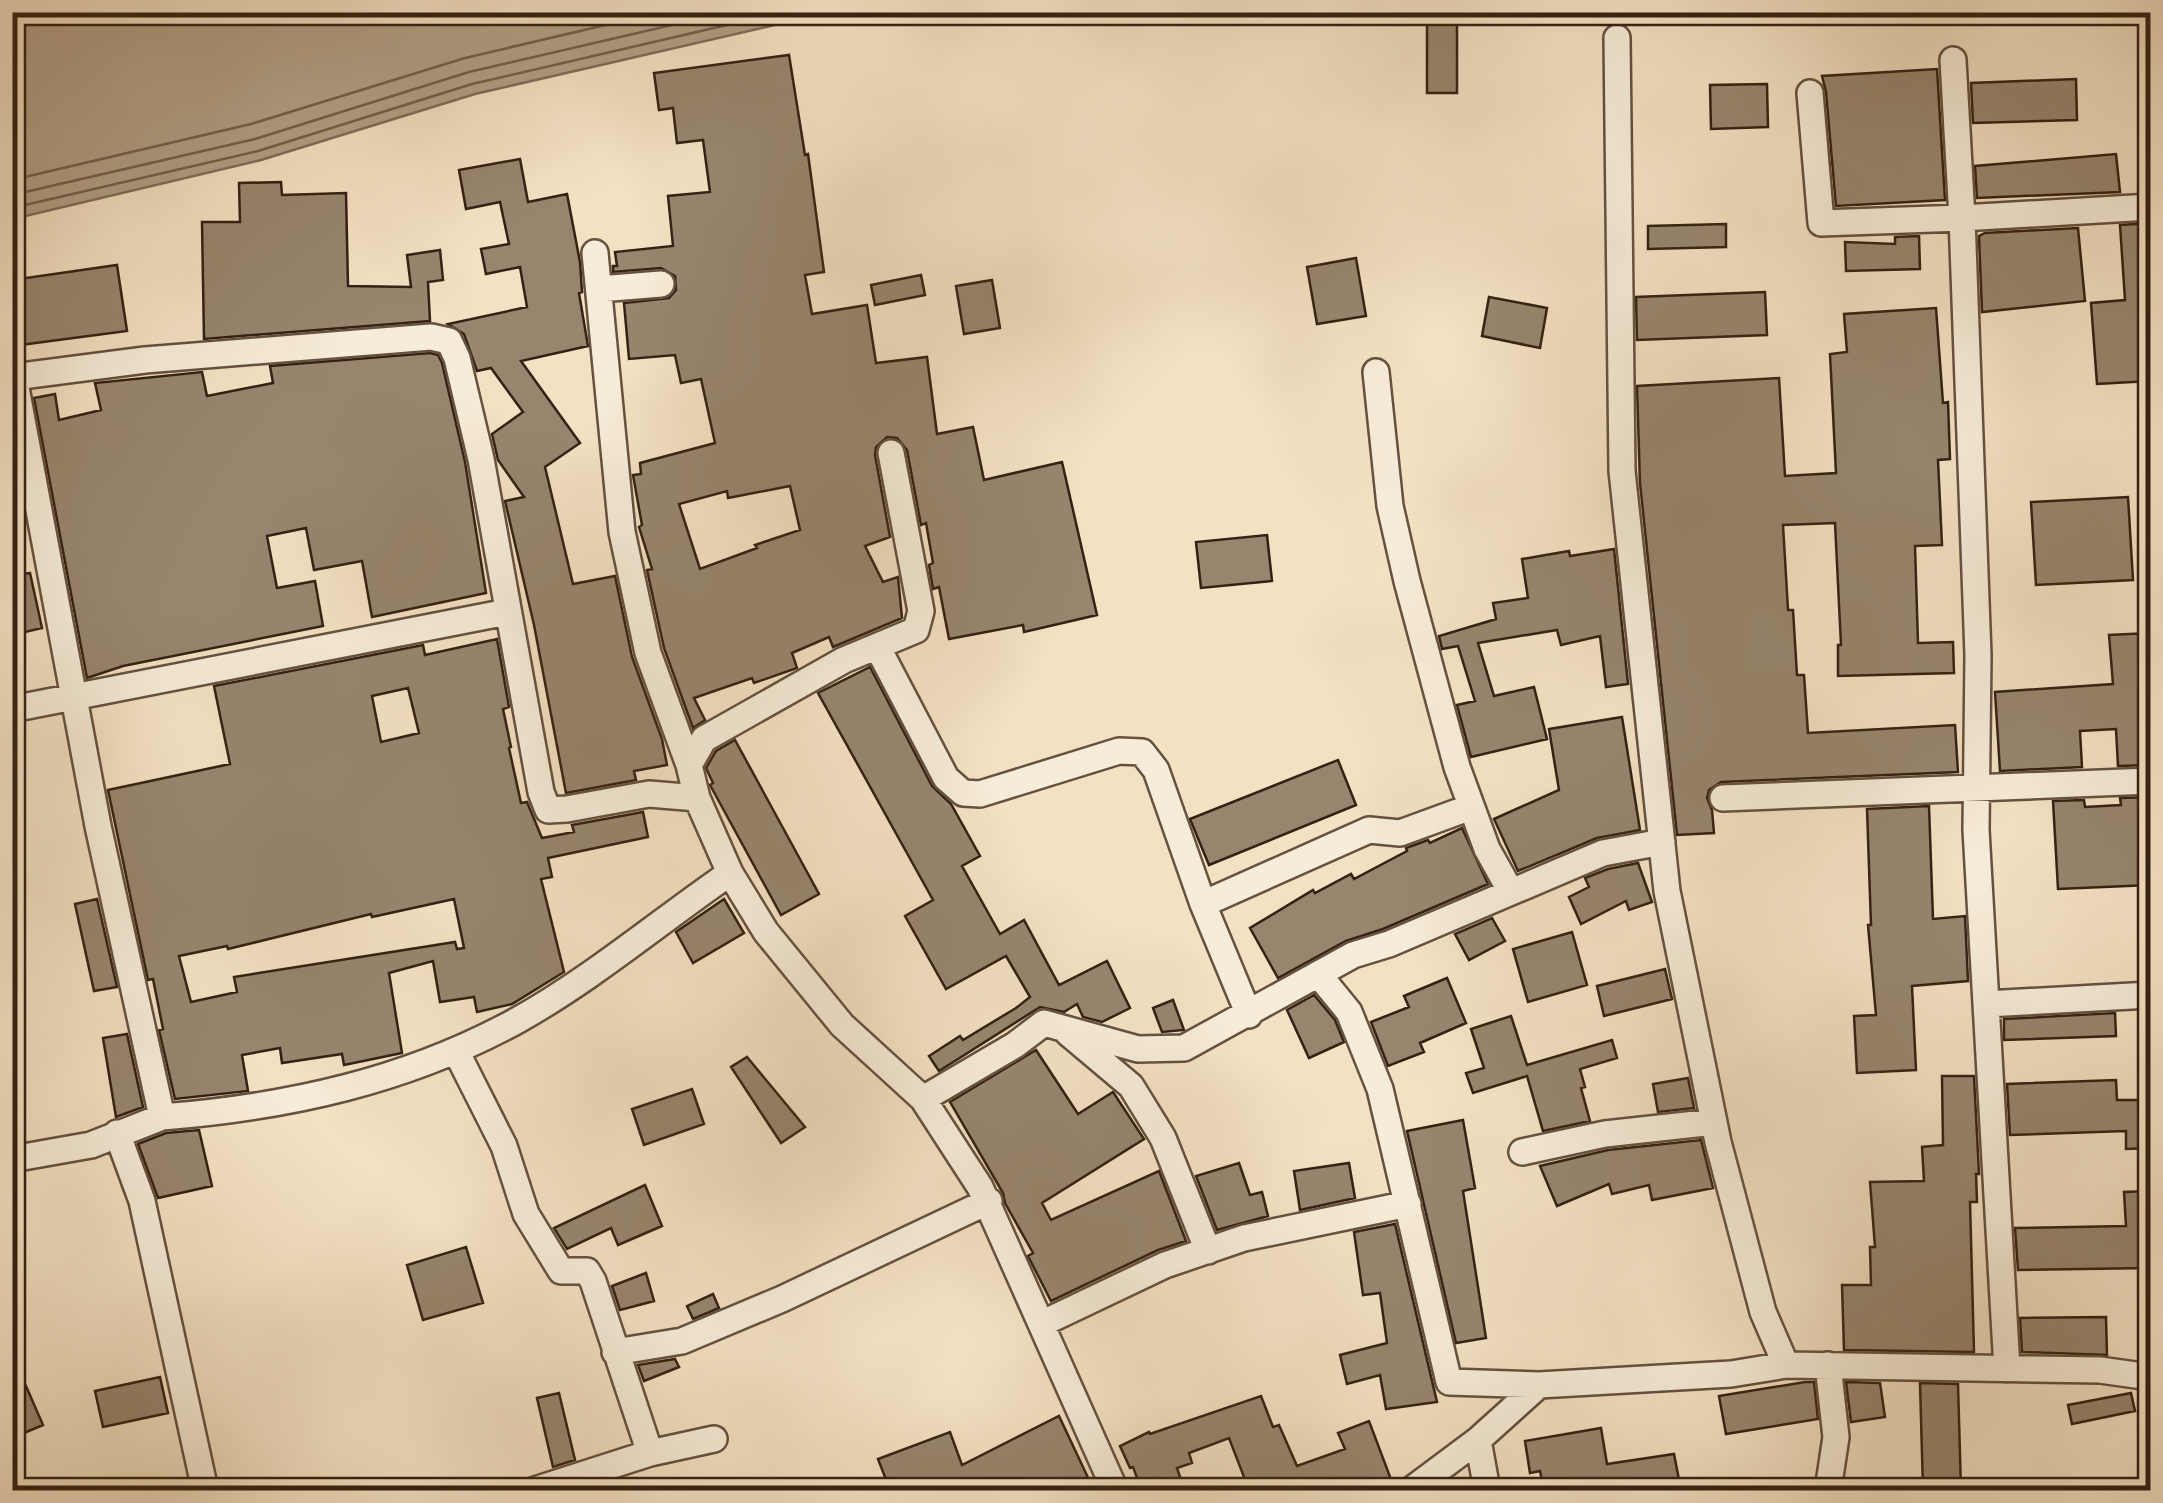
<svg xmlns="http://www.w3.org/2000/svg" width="2163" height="1503" font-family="'Old Standard TT',serif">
  <rect width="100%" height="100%" fill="#f3e1c3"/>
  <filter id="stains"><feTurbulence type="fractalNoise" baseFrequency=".002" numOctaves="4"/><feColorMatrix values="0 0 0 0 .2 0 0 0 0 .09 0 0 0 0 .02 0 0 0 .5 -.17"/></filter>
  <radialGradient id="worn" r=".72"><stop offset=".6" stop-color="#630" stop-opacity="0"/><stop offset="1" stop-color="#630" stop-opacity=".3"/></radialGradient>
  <path fill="#b2a087" stroke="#806d58" stroke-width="2.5" d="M12,13l1,-1 814,1 -352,81 -214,66 -248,59z"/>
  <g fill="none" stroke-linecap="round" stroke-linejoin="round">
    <path stroke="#73604c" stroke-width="2.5" d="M12,180l239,-56 214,-66 196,-46
      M12,195l243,-56 214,-67 259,-60
      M12,208l246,-57 214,-67 311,-72"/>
  </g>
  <path fill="#97856e" stroke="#342112" stroke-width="2.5" fill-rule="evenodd" d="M1427,12h30v81h-30z
    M789,55l16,100 3,-1 16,118 -19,3 7,39 55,-9 9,58 51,-6 10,77 36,-7 11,53 78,-18 35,153 -73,17 -1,-7 -74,14 -10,-52 -6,2 -4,-24 4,-2 -7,-40 -5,2 -14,-75 -10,-12 -10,-1 -11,10 -1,8 15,82 -25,9 18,36 15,-5 4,41 -69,29 -4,-10 -37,16 5,15 -43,15 -2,-5 -58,20 11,22 -12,8 -29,-80 -17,-78 5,-1 -13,-42 3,-2 -9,-50 8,-1 -1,-11 75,-20 -14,-64 -20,4 -6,-28 -46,4 -5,-56 45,-5 7,-8 -1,-14 -14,-8 -48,4v-6h4l-2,-14 58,-6 -5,-50 42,-4 -7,-52 -26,3 -4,-35 -14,2 -5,-37zM790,486l10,44 -45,15 2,3 -57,21 -21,-65 48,-13 1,7z
    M1937,69l8,131 -109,6 -10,-114 -4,-16z
    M2076,79l1,41 -104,3 -2,-40z
    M1767,84l1,43 -57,2 -1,-44z
    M2116,154l4,38 -143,6 -2,-32z
    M520,159l8,43 39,-8 13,68 2,30 -3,1 9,53 -67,15 59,82 -35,24 28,117 42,-8 17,81 30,82 5,26 -33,6 2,9 -70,13 -32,-168 -29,-124 19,-4 -26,-37 -6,-26 31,-22 -32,-44 -14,3 -13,-37 -16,-10 79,-17 -7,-40 -34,7 -5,-25 28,-5 -9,-42 -34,7 -7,-39z
    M281,182l1,13 64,-2 2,93 63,1 -4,-32 33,-5 3,30 -15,2 2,39 -226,18 -2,-117h38l-1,-39z
    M2150,223v158l-53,3 -6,-81 34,-3 -5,-75z
    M1726,224v23l-78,2v-23z
    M2078,228l7,73 -103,11 -3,-76 6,-3z
    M1919,236l1,33 -74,2 -1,-29 50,2v-7z
    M1356,258l10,58 -49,8 -10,-57z
    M117,265l10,66 -107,14 -8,-65z
    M921,275l4,20 -50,10 -4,-20z
    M992,280l8,48 -36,6 -8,-48z
    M1765,292l2,43 -130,5 -1,-43z
    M1489,297l58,11 -7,40 -58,-12z
    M1936,308l7,95 5,-1 2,57 -12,1 4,85 -27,1 3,97 35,-1 1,31 -116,3v-31h3l-6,-122 -52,2 5,85h5l4,65h7l4,58 147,-8 3,47 -237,10 -12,8 -2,8 5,12 2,23 -37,2 -37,-352 -3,-97 142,-8 6,98 51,-3 -6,-119 17,-2 -3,-38z
    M430,353l8,2 4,8 23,99 21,131 -114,24 -10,-56 -48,9 -8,-42 -39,8 10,52 38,-7 8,45 -200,40 -36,12 -53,-280 21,-4 4,26 42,-10 -6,-27 107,-11 5,24 66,-13 -3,-17z
    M2128,497l5,83 -97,5 -5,-83z
    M1267,535l5,46 -71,7 -5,-46z
    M1614,549l14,135 -22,3 -6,-51 -39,9 -4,-15 -79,13 16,53 40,-9 13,52 -76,18 -14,-52 18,-4 -17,-55 -16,3 -3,-13 57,-17 -3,-16 35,-5 -6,-39 47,-8 1,5z
    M30,573l12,55 -30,7v-59z
    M2150,633v132l-32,1 -2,-37 -36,2 2,36 -82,4 -5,-79 118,-8 -4,-49z
    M497,639l12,68 -6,2 8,38 -2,1 12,55 6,-1 15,36 32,-6 -2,-7 71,-13 5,25 -100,21 4,19 -11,2 23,93 -52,32 -35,8 -3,-15 -34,5 -7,-41 -44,12 13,80 -58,12 -2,-11 -60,9 -2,-15 -38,7 6,36 -73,8 -16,-69 4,-1 -10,-50 -5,1 -40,-190 122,-26 -16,-78 209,-41 2,10zM408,688l11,45 -38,9 -9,-46zM454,899l10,49 -7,1 -2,-7 -221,35 3,15 -46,10 -12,-46 48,-10 1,3 143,-35 1,3z
    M870,667l62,119 19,18 29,52 -18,10 38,68 24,-14 35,65 48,-24 23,47 -28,14 -19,-5 -6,-13 -13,8 -24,-5 -101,64 -10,-15 31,-20 3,4 53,-32 14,-11 -24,-41 -60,33 -41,-73 28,-16 -115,-207z
    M1622,717l18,113 -43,8 -79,33 -24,-52 65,-29 -10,-61z
    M735,740l84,154 -38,21 -71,-130 3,-2 -7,-15 10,-17z
    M1338,760l18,45 -147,60 -19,-46z
    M2150,797v88l-92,4 -5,-88 31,-1 1,7 36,-2 -1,-7z
    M1929,806l4,113 32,-3 3,65 -56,5 4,84 -59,3 -3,-57 22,-1 -8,-90h3l-4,-116z
    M1462,828l26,56 -105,45 -37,12 -68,37 -28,-50 63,-38 2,3 36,-19 3,5 53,-28 -1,-3 22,-8 2,3z
    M1638,863l14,39 -23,8 -3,-9 -45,23 -12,-27 20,-10 -4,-9 23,-9z
    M97,899l20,88 -23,4 -19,-87z
    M724,899l20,34 -51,30 -17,-31z
    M1492,918l13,23 -36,19 -14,-26z
    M1572,932l15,53 -59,17 -15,-53z
    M1665,969l7,30 -68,17 -7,-30z
    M1447,978l19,45 -46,20 4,9 -36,14 -17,-44 38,-15 -5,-11z
    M1314,995l21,25 9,22 -35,16 -22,-48z
    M1173,1000l11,30 -22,2 -9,-24z
    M2115,1013l1,23 -112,4v-21z
    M1511,1016l16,49 85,-25 5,18 -37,11 5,18 -4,1 9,33 -47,10 -16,-55 -54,17 -7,-20 18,-5 -13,-39z
    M127,1034l16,73 -27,10 -13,-79z
    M1036,1050l42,64 35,-22 31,47 -102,64 9,17 108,-49 27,70 -28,9 -107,51 -23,-45 5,-3 -28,-50 -2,-10 -53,-91z
    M747,1057l58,70 -24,16 -50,-76z
    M1942,1076h32l5,98h-3l1,28h-7l4,150 -130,-2 -2,-65h29l-1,-38h5l-5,-65 54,-1 -2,-34 21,-2z
    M1688,1078l6,30 -36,4 -5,-28z
    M2116,1080l1,20h33v48l-24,1v-18l-116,4 -3,-51z
    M692,1089l12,35 -60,21 -12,-36z
    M1463,1120l12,68 -12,3 23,147 -30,5 -49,-212z
    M199,1130l13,56 -54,12 -20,-54 28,-11z
    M1701,1140l12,48 -61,12 -3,-15 -37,9 -3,-10 -52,22 -17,-40 68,-16z
    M1239,1163l11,32 12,-3 6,24 -51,14 -21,-54z
    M1349,1163l6,35 -55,12 -6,-39z
    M645,1185l17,41 -44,19 -7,-17 -44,21 -13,-21z
    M2150,1191v77l-132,2 -3,-42 111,-2 -2,-34z
    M1395,1224l42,178 -51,7 -6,-34 -33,9 -7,-29 47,-12 -7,-50 -17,2 -9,-63z
    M466,1247l17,56 -60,17 -16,-55z
    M646,1273l8,28 -34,9 -8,-24z
    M713,1294l6,14 -26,11 -6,-13z
    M2106,1317l1,38 -85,-3 -2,-34z
    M12,1354l31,71 -31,13z
    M675,1359l4,8 -35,14 -6,-16z
    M160,1377l8,36 -65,14 -8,-36z
    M1805,1382h9l4,37 -92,15 -7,-38z
    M1846,1382l34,1 5,34 -34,5z
    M1920,1383l38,1 3,106h-38z
    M559,1393l16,67 -22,7 -16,-69z
    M2131,1393l4,18 -63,13 -4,-19z
    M1261,1396l12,31 6,-2 18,41 48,-17 -7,-16 31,-12 26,69h-146l-20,-52 -40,15 3,10 -15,5 6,18 -23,4 -4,-12 -17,5 -6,-16 -3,1 -10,-22 29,-14 1,2z
    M1059,1416l32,68 -15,6h-186l-12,-31 72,-27 12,33z
    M1601,1428l6,36 67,-10 7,36h-137l-4,-19 -10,2 -5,-32z"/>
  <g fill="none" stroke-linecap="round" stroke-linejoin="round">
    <defs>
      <path id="minor" d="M1617,38l5,433 45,420 51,251 45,170 23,53
        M1953,60l9,158 188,-11
        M1810,93l11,130 141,-5 16,437 -2,175 31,539
        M595,253l27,279 26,121 41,112
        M599,289l62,-5
        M12,370l2,7 131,-17 286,-23 18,4 8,17 24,101 60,333 7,18 19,-1 82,-15 48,4
        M1376,372l14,134 17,75 50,186 30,82 24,43
        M14,377l84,449 64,291c126,-10 245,-36 356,-97 75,-42 142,-99 212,-147
        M891,453l30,158 -5,19 -72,30 -140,79 -15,26 8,33 33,75 36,59 76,93 81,74 57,88 135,303
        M878,648l68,130 17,15 17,1 139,-43 23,1 14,18 47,134 46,111
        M12,709l495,-97
        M1723,798l427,-17
        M1203,904l166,-74 31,3 71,-26
        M1318,974l31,38 31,77 69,293 90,3 192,-11 55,-9 314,5 50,7
        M1986,1004l164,-9
        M1068,1033l63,53 32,52 45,113
        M456,1051l48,95 22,68 35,57h26l6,10 57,172
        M923,1099l92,-54 29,-22 94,26 46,-1 169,-93 36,-11 214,-91 59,-11
        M117,1133l25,68 63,289
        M1522,1152l83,-18 109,-12
        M12,1159l79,-14 71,-28
        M1041,1324l124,-59 79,-27 164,-34
        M615,1352l67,-11 100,-42 207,-98
        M1478,1440l9,50
        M535,1490l115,-37 64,-14
        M1411,1490l67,-50 61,-55
        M1828,1490l8,-53 -8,-72"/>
    </defs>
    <use href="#minor" stroke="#64513e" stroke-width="30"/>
    <use href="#minor" stroke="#f7ecd8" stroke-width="25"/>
  </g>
  <rect width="2163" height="1503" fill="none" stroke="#f3e1c3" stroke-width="50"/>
  <rect x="15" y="15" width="2133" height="1473" fill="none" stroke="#342112" stroke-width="5"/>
  <rect x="25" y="25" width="2113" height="1453" fill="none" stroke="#342112" stroke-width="2.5"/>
  <rect width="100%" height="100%" filter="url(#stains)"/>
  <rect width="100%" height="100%" fill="url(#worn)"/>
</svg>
